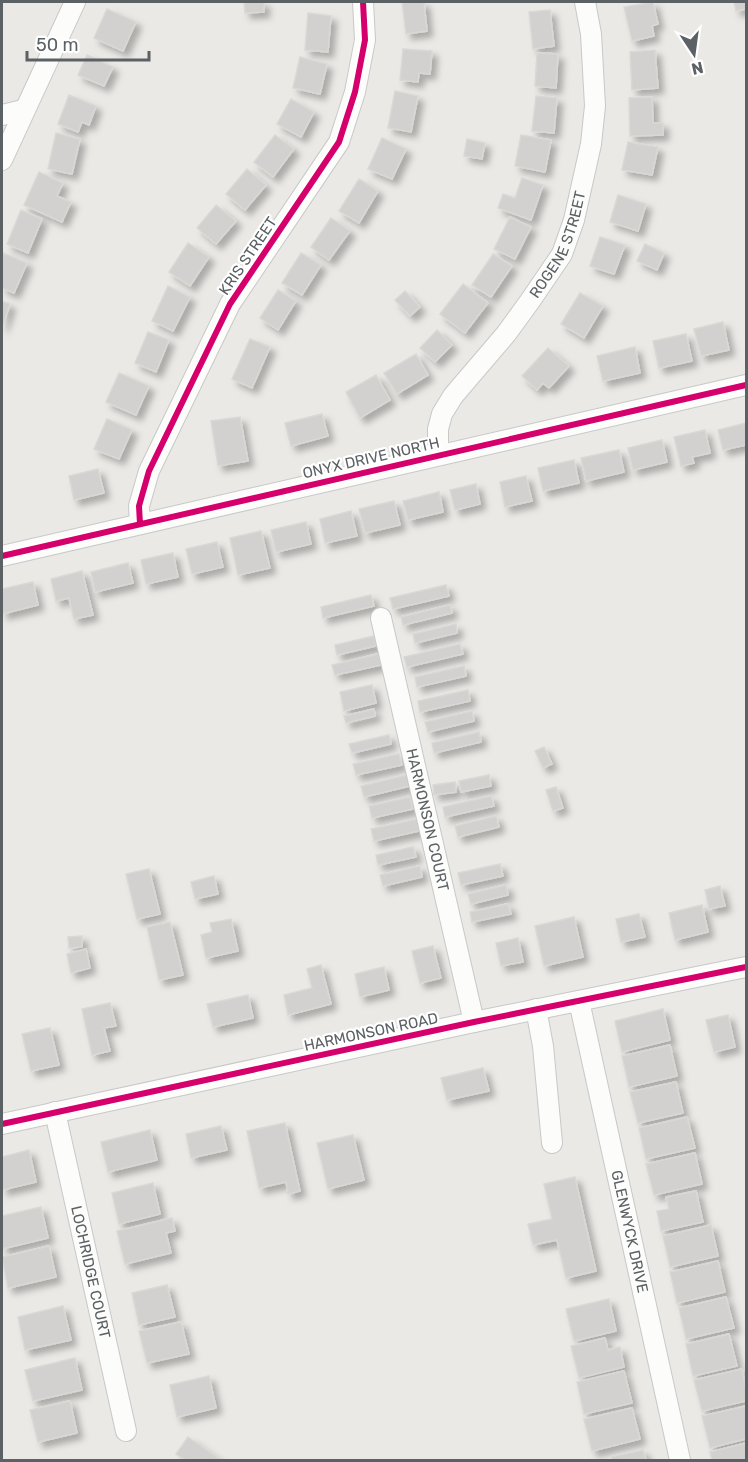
<svg xmlns="http://www.w3.org/2000/svg" width="748" height="1462" font-family="Rubik,sans-serif">
  <defs>
    <filter id="shadow"><feDropShadow dx="5.5" dy="5.5" stdDeviation="3" flood-color="#0004"/></filter>
  </defs>
  <rect width="100%" height="100%" fill="#ebe9e6"/>
  <path fill="#d3d1d0" stroke="#dad8d5" stroke-width="1.5" filter="url(#shadow)" d="M244,2h20v10l-19,1z
    M402,2h22l3,29 -21,3z
    M653,2l5,22 -6,2 2,10 -22,5 -8,-34z
    M734,2h12v7l-10,2z
    M107,9l29,13 -13,29 -29,-13z
    M550,10l4,36 -21,3 -4,-37z
    M308,13l23,3 -3,36 -23,-2z
    M403,49l29,2 -2,23 -11,-1 -1,9 -18,-2z
    M655,50l3,38 -26,2 -2,-38z
    M537,53l21,1 -2,34 -21,-2z
    M87,55l26,12 -9,19 -26,-11z
    M300,57l27,7 -7,30 -27,-6z
    M395,91l23,5 -7,36 -23,-4z
    M69,95l27,11 -7,19 -7,-3 -4,10 -20,-8z
    M536,96l21,2 -3,35 -22,-2z
    M652,97l1,26h10v12l-33,1 -1,-38z
    M291,99l23,13 -13,25 -24,-13z
    M56,133l24,6 -8,35 -24,-5z
    M275,135l19,14 -21,28 -19,-15z
    M521,135l30,5 -6,32 -30,-6z
    M382,138l24,11 -14,30 -24,-10z
    M467,139l18,4 -3,16 -18,-3z
    M628,142l30,5 -6,28 -30,-5z
    M247,169l19,16 -21,25 -19,-16z
    M39,172l24,11 -6,13 14,6 -9,20 -38,-17z
    M522,178l21,7 -12,35 -33,-12 5,-14 12,4z
    M359,179l19,12 -19,32 -20,-12z
    M618,195l28,9 -8,27 -28,-9z
    M216,205l20,16 -20,23 -19,-16z
    M21,210l21,9 -14,34 -21,-9z
    M510,217l21,10 -16,32 -21,-10z
    M331,218l19,13 -21,29 -18,-13z
    M600,237l25,8 -11,29 -24,-8z
    M188,243l21,14 -19,29 -21,-14z
    M645,244l19,9 -7,17 -20,-9z
    M3,253l24,10 -13,30 -12,-5v-31z
    M301,253l20,12 -19,30 -20,-12z
    M493,254l19,12 -21,31 -19,-12z
    M463,284l25,19 -23,30 -25,-19z
    M168,286l22,11 -17,34 -21,-10z
    M278,290l18,11 -18,29 -18,-12z
    M405,291l15,16 -10,9 -15,-16z
    M580,293l23,13 -19,32 -23,-14z
    M2,301l8,3 -8,24z
    M723,322l6,28 -28,6 -7,-27z
    M437,330l15,15 -17,17 -15,-14z
    M148,332l21,8 -13,32 -21,-9z
    M686,334l6,27 -33,7 -6,-27z
    M250,339l20,8 -18,41 -20,-9z
    M635,347l5,26 -37,8 -6,-25z
    M548,348l21,18 -20,22 -6,-5 -6,7 -15,-14z
    M416,354l12,21 -31,19 -13,-21z
    M119,373l30,13 -13,29 -30,-13z
    M376,375l14,25 -30,18 -14,-26z
    M322,414l6,22 -37,10 -6,-23z
    M240,417l8,44 -30,5 -7,-45z
    M107,419l25,11 -13,29 -25,-10z
    M746,423v22l-23,5 -5,-20z
    M705,430l5,23 -18,4 2,6 -13,3 -7,-29z
    M662,440l5,22 -34,8 -5,-22z
    M619,450l5,22 -38,9 -5,-23z
    M574,460l5,23 -36,8 -5,-23z
    M98,469l6,24 -30,7 -5,-24z
    M526,476l6,25 -27,6 -5,-25z
    M476,484l4,20 -25,6 -5,-20z
    M439,492l4,20 -35,8 -5,-19z
    M394,501l6,24 -35,8 -6,-24z
    M351,511l6,25 -32,7 -5,-24z
    M306,522l5,22 -35,8 -5,-22z
    M261,531l9,37 -32,7 -8,-37z
    M217,542l6,25 -31,7 -6,-25z
    M173,553l5,24 -32,7 -5,-24z
    M128,563l5,20 -38,9 -4,-20z
    M82,571l11,44 -19,4 -5,-21 -13,3 -5,-22z
    M33,582l5,23 -36,9v-25z
    M446,585l3,11 -56,13 -3,-11z
    M371,595l3,11 -51,12 -2,-11z
    M450,605l2,8 -49,12 -2,-8z
    M456,624l1,9 -42,10 -2,-9z
    M374,636l2,10 -39,9 -2,-10z
    M460,644l3,10 -56,13 -3,-10z
    M378,654l3,11 -46,10 -3,-10z
    M464,666l2,10 -49,11 -2,-10z
    M372,685l4,18 -32,8 -4,-19z
    M468,690l2,11 -50,11 -2,-11z
    M374,709l1,7 -29,7 -2,-7z
    M472,711l2,10 -46,11 -3,-10z
    M479,732l2,10 -47,11 -2,-10z
    M389,735l2,9 -39,9 -3,-9z
    M544,747l8,17 -9,4 -8,-17z
    M399,754l3,11 -46,10 -3,-11z
    M407,775l3,11 -46,11 -3,-11z
    M489,775l2,11 -30,6 -2,-11z
    M455,782l1,10 -22,3 -1,-10z
    M556,787l7,21 -10,3 -7,-21z
    M491,796l3,10 -49,11 -2,-10z
    M410,797l3,12 -41,9 -3,-12z
    M496,816l3,11 -41,10 -3,-11z
    M417,819l2,12 -45,10 -3,-12z
    M413,847l3,10 -38,8 -2,-10z
    M500,864l3,12 -42,9 -3,-12z
    M420,866l2,11 -39,9 -3,-11z
    M149,869l11,45 -23,5 -11,-45z
    M214,876l4,18 -23,5 -4,-17z
    M506,885l2,10 -37,9 -3,-10z
    M720,886l5,20 -16,3 -4,-19z
    M508,904l3,10 -39,8 -2,-10z
    M702,905l6,27 -33,8 -6,-27z
    M639,914l6,23 -24,5 -5,-23z
    M574,917l9,40 -39,9 -9,-40z
    M231,919l7,32 -32,7 -5,-23 11,-3 -2,-9z
    M170,922l13,53 -24,5 -12,-53z
    M82,936v11l-13,1 -1,-11z
    M518,938l5,24 -22,4 -5,-23z
    M433,946l8,32 -21,5 -8,-32z
    M86,949l4,19 -19,5 -4,-19z
    M321,965l10,39 -43,11 -4,-20 28,-7 -5,-19z
    M384,967l5,23 -29,7 -5,-23z
    M248,995l5,23 -40,9 -6,-23z
    M110,1003l6,23 -12,2 6,23 -18,4 -10,-46z
    M663,1009l7,31 -48,12 -7,-31z
    M728,1015l7,32 -21,5 -8,-32z
    M50,1028l9,37 -28,6 -9,-37z
    M670,1045l7,31 -48,11 -7,-31z
    M483,1068l6,23 -42,9 -6,-22z
    M676,1082l7,31 -45,10 -8,-31z
    M687,1117l8,31 -49,11 -7,-31z
    M285,1123l15,68 -12,3 -2,-12 -27,6 -12,-57z
    M221,1126l6,24 -36,8 -5,-24z
    M150,1130l7,30 -49,12 -7,-30z
    M353,1135l11,45 -36,9 -11,-46z
    M29,1150l7,32 -34,8v-33z
    M695,1153l7,31 -48,11 -8,-31z
    M575,1177l21,94 -30,7 -9,-38 -24,5 -5,-21 24,-5 -8,-35z
    M153,1183l7,31 -41,10 -7,-31z
    M696,1191l7,31 -42,9 -4,-20 12,-2 -3,-12z
    M41,1207l7,31 -46,11v-33z
    M172,1218l3,13 -9,2 5,20 -46,11 -8,-33z
    M711,1225l7,31 -48,11 -7,-31z
    M49,1246l7,31 -48,11 -6,-31z
    M718,1261l7,31 -48,11 -7,-31z
    M167,1285l8,32 -36,8 -7,-32z
    M726,1297l8,31 -48,11 -7,-31z
    M609,1299l7,32 -42,10 -8,-32z
    M63,1306l8,34 -46,10 -7,-33z
    M181,1322l8,32 -42,9 -8,-32z
    M729,1334l8,32 -44,10 -7,-32z
    M605,1338l3,12 12,-3 4,20 -45,11 -8,-32z
    M75,1358l7,32 -49,11 -8,-31z
    M742,1369l4,20v12l-44,10 -8,-31z
    M624,1371l8,32 -48,11 -7,-32z
    M209,1376l7,32 -39,9 -7,-32z
    M70,1401l7,32 -39,9 -8,-32z
    M746,1406v33l-36,9 -8,-32z
    M632,1408l8,31 -48,12 -8,-32z
    M188,1437l33,23h-36l-9,-6z
    M746,1443v17h-34l-2,-8z
    M643,1450l3,10h-34l-1,-3z"/>
  <g fill="none" stroke-linecap="round" stroke-linejoin="round">
    <defs>
      <g id="minor">
        <path d="M2,115l21,-5"/>
        <path d="M2,160l73,-158"/>
        <path id="s1" d="M438,455v-26l4,-15 11,-18 53,-62 24,-33 32,-47 12,-34 17,-76 4,-38 -4,-72 -6,-32"/>
        <path d="M140,524l-1,-18 10,-35 81,-167 109,-162 16,-50 10,-52 -2,-38"/>
        <path d="M2,556l744,-171"/>
        <path id="s2" d="M381,618l93,404"/>
        <path id="s3" d="M579,1001l101,459"/>
        <path d="M536,1009l7,37 9,97"/>
        <path id="s4" d="M55,1112l71,319"/>
        <path d="M2,1124l472,-102 272,-55"/>
      </g>
    </defs>
    <use href="#minor" stroke="#c7c8c8" stroke-width="22"/>
    <use href="#minor" stroke="#fcfcfb" stroke-width="20"/>
    <defs>
      <path id="cycleway" d="M140,524l-1,-18 10,-35 81,-167 109,-162 16,-50 10,-52 -2,-38
        M2,556l744,-171
        M2,1124l472,-102 272,-55"/>
    </defs>
    <use href="#cycleway" stroke="#fff" stroke-width="10"/>
    <use href="#cycleway" stroke="#d6006c" stroke-width="6"/>
  </g>
  <g text-anchor="middle" dominant-baseline="central" stroke-width="4.5" stroke-linejoin="round" paint-order="stroke">
    <g font-size="15" fill="#5b6164" stroke="#fff">
      <text stroke="none"><textPath href="#s1" startOffset="249">ROGENE STREET</textPath></text>
      <text transform="translate(248 256) rotate(-56)">KRIS STREET</text>
      <text transform="translate(371 458) rotate(-13)">ONYX DRIVE NORTH</text>
      <text stroke="none"><textPath href="#s2" startOffset="207">HARMONSON COURT</textPath></text>
      <text transform="translate(371 1032) rotate(-12)">HARMONSON ROAD</text>
      <text stroke="none"><textPath href="#s3" startOffset="236">GLENWYCK DRIVE</textPath></text>
      <text stroke="none"><textPath href="#s4" startOffset="164">LOCHRIDGE COURT</textPath></text>
    </g>
  </g>
  <rect width="748" height="1462" fill="none" stroke="#5b6164" stroke-width="6"/>
  <g transform="translate(694 54) rotate(167)" stroke="#ffffff" stroke-width="4.5" paint-order="stroke">
  <path d="M0-4.5L10 22L0 15L-10 22Z" fill="#5b6164"/>
  <text y="-9" font-size="16" font-weight="bold" text-anchor="middle" fill="#5b6164">N</text>
  </g>
  <path d="M27 51v9h122v-9" fill="none" stroke="#5b6164" stroke-width="3"/>
  <text x="36" y="51" font-size="18" fill="#5b6164" stroke="#ffffff" stroke-width="4.5" paint-order="stroke">50 m</text>
</svg>
